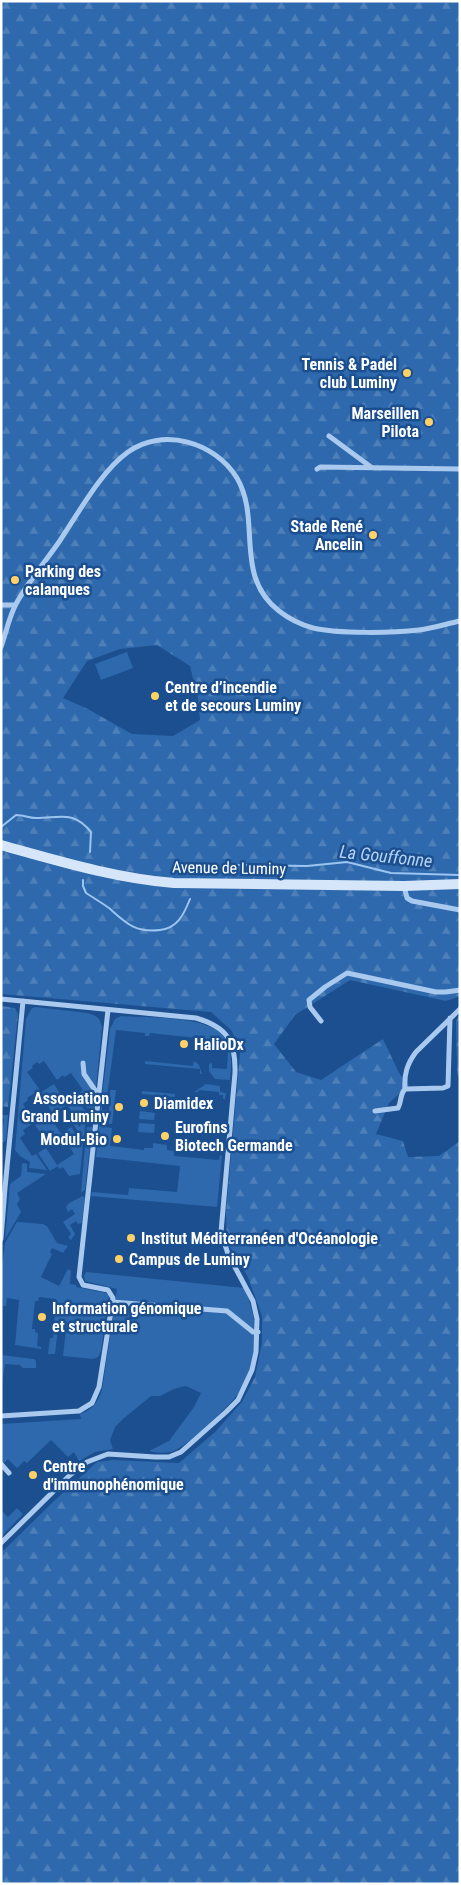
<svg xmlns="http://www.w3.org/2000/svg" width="461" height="1885" font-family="'Roboto Condensed',sans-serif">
  <defs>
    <pattern id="forest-firs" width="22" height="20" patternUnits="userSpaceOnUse" patternTransform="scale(1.25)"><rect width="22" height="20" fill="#2e69ad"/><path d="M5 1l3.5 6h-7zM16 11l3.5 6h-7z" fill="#4d80b9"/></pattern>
  </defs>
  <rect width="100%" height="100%" fill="#1b4f8f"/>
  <path fill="#2e69ad" d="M127,652l6,16 -32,12 -6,-16z
    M35,1007l53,6c9,3 12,5 14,14l-8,81h-7l-9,-14 5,-4 -12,-17 -7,4 -1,-2 -6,5 -13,-19 -5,3 -2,-2 -5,4 1,2 -6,4 13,18 -13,8 1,2 -5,4 12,18 -12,8 2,4 -5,4 12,18 4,-2 11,16 -18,-2 1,-6 -10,-6 -5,-6 11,-131 5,-10z
    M121,1016c25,2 90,-1 104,22 8,13 6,28 5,42l-15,-1 -6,-8v-7l3,-1v5l15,1 1,-18 -4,-10 -74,-8 -1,3h-4v-3l-29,-3 -9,67 -4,-1 -1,14 7,1 1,-21h6l-4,34 -13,-1 11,-94 5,-10z
    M145,1061l48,5 1,-5 5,4 3,9h-2v-5l-55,-5z
    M54,1084l13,20 4,-2 -1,-3 5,-3 11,16 -2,30 -10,-17 3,-2 2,4 2,-2 -14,-20 -7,4 -2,-2 -6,5 -12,-19z
    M206,1084l14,2v6l6,1 -1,6h-2v-4h-4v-3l-20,-2 -1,2h-4z
    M142,1091l33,3v3l-33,-3z
    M140,1111l15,2 -1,7 -15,-1z
    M3,1115h5l-2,25 -2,2h-3l3,-23 -3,-3z
    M50,1116l11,18 10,-7 12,17 -3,30 -11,2 -6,-9 -4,2 -1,-3 -8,5 -12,-18 8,-5 11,17 17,-11 -11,-18 -8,5 -1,-2 -6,5 -13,-19z
    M139,1123l16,1 -1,9 -16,-1z
    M99,1126l13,2 -2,18 34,4v-2h9v-5l14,2v5l7,1v5l45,4 1,-5 2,1 -5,51 -126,-11 1,-4 36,3 1,-7 48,4 3,-26 -84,-9z
    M87,1127h5l-1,17h-6z
    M85,1145h5l-5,45 -4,3z
    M24,1163l3,1v8l19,2 -29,19 3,6 -3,5 4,8 -16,27 5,-55 11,-8 1,-12z
    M83,1196l2,2 -3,25 -4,1 -2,-3 -6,4 5,9 -4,6 -3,-3 3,-3 -8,-12 12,-8 -3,-5 -4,3 -2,-5 3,-4z
    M17,1222l26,2 4,2 10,17 11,3 -5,7 -11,-5 -2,4 2,2 -11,23 18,9 9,-17 3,2 -1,13 6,1v2l30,6 3,2 -8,56 -3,6 -5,2 -30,-3 3,-27 -8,-1 -3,26h-7l2,-16h3l3,-39 -17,-2 -1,4h-3l-3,28h3v3l3,1 -1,13 4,1v2l-26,-4 4,-45 -12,-2 -1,8h-3l-2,-33 4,-30z
    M86,1272l158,16c12,27 15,50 7,79 -3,8 -7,17 -11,24 -8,13 -55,58 -69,61 -7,1 -16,1 -22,-1l20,-10 25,-34 7,-14 -15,-7 -12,3 -14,7h-9l-28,23 -8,8 -5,13 3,9 -18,3 -16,9 -5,-9 -6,5 -17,-17 -24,23 -3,-2 -7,7 -9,-9 -4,4 -3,-4v-35l80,-5 -1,-5c13,-4 18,-12 22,-24l15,-101 -32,-8 -1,-5z
    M1,1355l33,4 2,2v7h-13l-3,-3 -15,-1 -4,24z
    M17,1508l6,6 -22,23v-27l7,7z"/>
  <path fill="url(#forest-firs)" fill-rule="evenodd" d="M1,1h459v995l-14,5 -96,-21 -55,35 -21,29 22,28 25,8 62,-41 16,34 10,12 -20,18 -13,31 27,7 5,16 31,-1 21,-15v743h-459v-331l53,-52 43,-39 16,-2 66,3 36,-31 27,-30 13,-25 7,-34v-27l-14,-39 -21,-35 -1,-29 14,-160 -8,-22 -21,-19 -210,-18zM157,645l33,21 8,32 2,22 -27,16 -41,-2 -46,-26 -23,-10 24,-37 33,-12z
    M1,1006l14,2 3,6 -10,93 -7,-1z
    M460,1011v68l-3,-5 -1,-52z"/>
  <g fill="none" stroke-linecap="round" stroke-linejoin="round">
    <path stroke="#9cc4f0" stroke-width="2" d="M1,827l15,-12c7,0 13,3 20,3 24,0 37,-8 55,14l-1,20
      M220,868l5,-3h15l67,1 40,-4 44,11 69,2
      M83,880v6l3,7c8,5 16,10 23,15 17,15 26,25 51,22 18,-2 24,-16 30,-31"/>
    <path stroke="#a9c9ee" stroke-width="5" d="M329,436l42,31
      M317,469l3,-2 140,2
      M1,605h14
      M1,647c5,-14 8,-30 15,-43 12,-22 29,-42 43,-62 19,-28 42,-71 69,-90 35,-25 87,-10 109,26 25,43 -4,97 42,133 9,7 23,14 34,17 26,6 80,5 106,2 14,-2 27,-6 41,-9
      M404,886l3,12 5,3 48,9
      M1,999l195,19c31,9 40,23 39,55l-14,159 7,22 25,47 4,18 -1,33 -4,18 -14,30 -12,12 -45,40 -12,5h-14l-47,-3 -21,8 -17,13 -69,68
      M321,1021l-11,-14 -1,-7 16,-13 22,-14 89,19h10l14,-2
      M83,1063l1,11 15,22
      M405,1089c-1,-15 2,-25 11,-37l44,-43
      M375,1111l23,-3c4,-6 1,-12 7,-19l38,-1 5,-2 2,-68
      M1,1239l4,-51 18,-187
      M112,1302l115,9 26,21h5
      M1,1416l78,-5 13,-8 7,-16 14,-89 -5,-8 -25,-5 -4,-8 29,-267
      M1,1464l8,9"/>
    <path stroke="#d6e6fa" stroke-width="10" d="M1,845c58,16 113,33 173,38l230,3 56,-2"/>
  </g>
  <g fill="#ffd166" stroke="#1b4f8f" stroke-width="2">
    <circle cx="407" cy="373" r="5"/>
    <circle cx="429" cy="422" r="5"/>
    <circle cx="373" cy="535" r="5"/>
    <circle cx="15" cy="580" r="5"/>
    <circle cx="155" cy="696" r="5"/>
    <circle cx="184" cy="1044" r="5"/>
    <circle cx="144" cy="1103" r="5"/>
    <circle cx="119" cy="1107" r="5"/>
    <circle cx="165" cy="1136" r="5"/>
    <circle cx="117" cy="1139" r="5"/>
    <circle cx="131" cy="1238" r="5"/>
    <circle cx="119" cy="1259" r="5"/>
    <circle cx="42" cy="1317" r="5"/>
    <circle cx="33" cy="1475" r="5"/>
  </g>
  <g text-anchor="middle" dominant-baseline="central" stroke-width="5" stroke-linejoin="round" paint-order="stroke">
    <g font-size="16" font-weight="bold" fill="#fff" stroke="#1b4f8f" text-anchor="start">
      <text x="397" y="364" text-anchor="end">Tennis &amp; Padel<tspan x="397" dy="18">club Luminy</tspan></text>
      <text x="419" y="413" text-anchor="end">Marseillen<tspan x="419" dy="18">Pilota</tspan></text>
      <text x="363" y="526" text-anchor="end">Stade René<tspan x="363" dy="18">Ancelin</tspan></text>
      <text x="25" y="571">Parking des<tspan x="25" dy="18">calanques</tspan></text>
      <text x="165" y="687">Centre d’incendie<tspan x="165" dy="18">et de secours Luminy</tspan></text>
      <text x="194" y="1044">HalioDx</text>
      <text x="109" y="1098" text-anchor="end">Association<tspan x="109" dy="18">Grand Luminy</tspan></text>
      <text x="154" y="1103">Diamidex</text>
      <text x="175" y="1127">Eurofins<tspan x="175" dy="18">Biotech Germande</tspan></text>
      <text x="107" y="1139" text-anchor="end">Modul-Bio</text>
      <text x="141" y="1238">Institut Méditerranéen d'Océanologie</text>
      <text x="129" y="1259">Campus de Luminy</text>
      <text x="52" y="1308">Information génomique<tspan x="52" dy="18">et structurale</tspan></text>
      <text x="43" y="1466">Centre<tspan x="43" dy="18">d'immunophénomique</tspan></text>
    </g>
    <g font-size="16" fill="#fff" stroke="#1b4f8f">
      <text transform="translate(229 868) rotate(1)">Avenue de Luminy</text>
    </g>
    <g font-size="18" font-style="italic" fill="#b5d3f5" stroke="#1b4f8f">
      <text transform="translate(386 856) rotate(6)">La Gouffonne</text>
    </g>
  </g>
  <rect width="461" height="1885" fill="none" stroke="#ffffff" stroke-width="5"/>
</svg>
